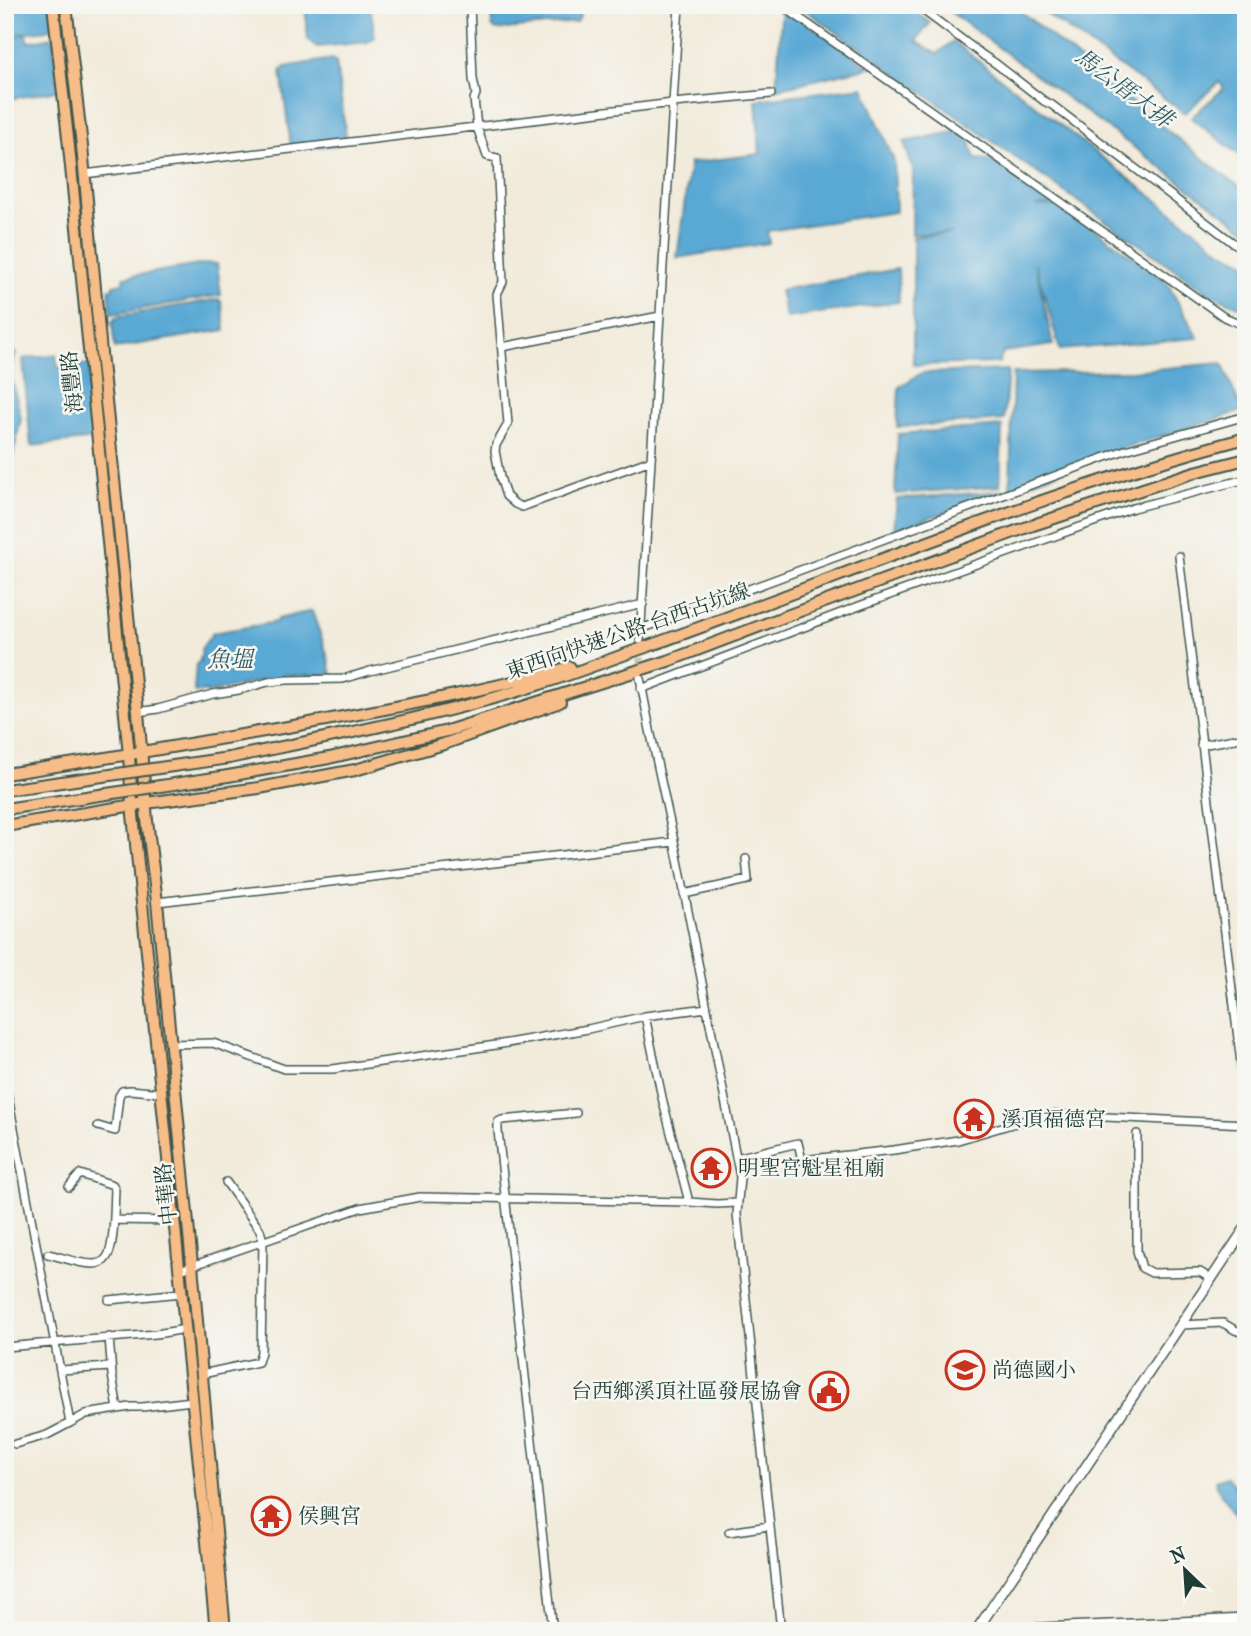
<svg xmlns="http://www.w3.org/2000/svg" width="1251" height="1636" font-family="'IM FELL French Canon','Noto Serif TC',serif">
  <rect width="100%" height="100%" fill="#f6f6f2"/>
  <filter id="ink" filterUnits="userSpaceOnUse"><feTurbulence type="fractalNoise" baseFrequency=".0143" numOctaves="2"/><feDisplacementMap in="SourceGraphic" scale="14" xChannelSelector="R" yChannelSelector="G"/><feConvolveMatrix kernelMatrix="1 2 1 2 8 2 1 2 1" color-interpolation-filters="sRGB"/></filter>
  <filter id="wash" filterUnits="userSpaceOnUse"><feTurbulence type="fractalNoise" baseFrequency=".00686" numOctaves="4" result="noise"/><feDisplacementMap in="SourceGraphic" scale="28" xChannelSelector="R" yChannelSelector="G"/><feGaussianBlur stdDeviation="1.57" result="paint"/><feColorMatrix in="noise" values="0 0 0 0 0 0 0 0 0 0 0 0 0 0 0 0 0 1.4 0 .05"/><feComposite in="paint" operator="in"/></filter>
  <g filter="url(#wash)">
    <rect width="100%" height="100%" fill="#f2ebdb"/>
    <path fill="#5aa9d4" stroke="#3c7384" stroke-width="2" d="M8,5h44l2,21 -7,4 -33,4 -5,-5z
      M305,5h65l5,32 -7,5 -51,5 -9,-7z
      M491,5h87l2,11 -4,6 -80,8 -4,-4z
      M798,5h109l23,18 -14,18 21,13 16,-13 270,211 23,11v46l-36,-15z
      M941,5h72l85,70 133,106 15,9v40z
      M1045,5h201v155l-55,-42 33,-30 -5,-6 -34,31 -144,-103z
      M782,6l88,61 -94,22z
      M27,34l1,8 25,-5 5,53 -53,10v-61z
      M332,59l4,3 10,75 -9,8 -46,4 -10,-78 4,-4z
      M863,87l31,74 2,51 -129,19 2,12 -92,15 13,-95 70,-9 -4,-54z
      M959,131l10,7 6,21 14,1 73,43 -26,3 26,-1 104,76 32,57 -138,12 -25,-87 18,82 -49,7 -6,11 -85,2v-128l39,-4 -40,1 1,-64 -9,-28z
      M211,263l6,1 4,31 -110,19 -2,-25h4v-4l10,-2 1,-6z
      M898,269l1,33 -113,16 -6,-28z
      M219,299l3,5 3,26 -110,18 -3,-27 4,-1 -1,-3z
      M10,348l6,6 -6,18 11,46 -8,38 -8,3v-110z
      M56,355l2,13 32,-4 -2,33 6,42 -63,7 -8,-87z
      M1222,363l20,48 -116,36 -116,43 3,-117 119,-2z
      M1008,370l-4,50 -107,7 2,-40 23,-14z
      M1002,426l-2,60 -105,8 3,-60z
      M1005,491l-111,39 3,-31z
      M312,611l14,40 6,23 -41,2 -4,-2 -5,2 -75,17 -1,-2 -10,2 -2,-2 2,-27 5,-2 -2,-3 3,-5 -1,-5 12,-16 63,-11 2,-3z
      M1226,1477c7,6 11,13 19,20l1,20 -8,-1 -17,-22 -6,-13z"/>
  </g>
  <g filter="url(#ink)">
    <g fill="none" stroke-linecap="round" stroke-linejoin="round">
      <path stroke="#c8c8ba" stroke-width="7" stroke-dasharray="7 3.5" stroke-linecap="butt" d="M640,647v27"/>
      <defs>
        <path id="minor" d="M470,5l3,74 3,15 -2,5 3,28 10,29 10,2 6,124 -6,12 11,130 -12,21 -1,6 5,26 6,19 9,8 7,3 129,-47
          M781,5l443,312 22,9
          M916,5l68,51 11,7 49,38 8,4 180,137 14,7
          M84,174l589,-71 98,-9
          M502,347l158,-31
          M1179,556l67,548
          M641,629l484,-179 121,-34
          M640,640l39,-635
          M640,678l10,52 27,125 63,322 -3,37 44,417
          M641,689l221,-84 271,-97 113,-29
          M138,712l20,-3 55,-15 26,-4 29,-8 19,-2 56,-1 27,-8 273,-67
          M1201,745l45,-8
          M684,894l64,-14 -2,-21
          M157,902l517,-60
          M645,1016l18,86 26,100
          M170,1044l43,-1 71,26h49l163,-24 92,-16 57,-13 62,-8
          M5,1081l65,342 16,-9 44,-7h12l50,-6
          M98,1126l17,5 4,-35 3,-5 8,-1 32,3
          M1137,1134v117l5,17 10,5 48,-1 11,7
          M736,1158l62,-15 4,17 92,-10 64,-10 88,-26 200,10
          M114,1220l61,1
          M48,1254c14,3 30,10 45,10 6,0 11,-2 14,-7 8,-10 7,-53 8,-67l-2,-5 -33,-11 -11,13
          M180,1270l180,-62 60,-11 269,5 28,2 20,-1
          M109,1300l73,-7
          M1180,1325l43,-2 12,7 11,4
          M109,1337l3,38 6,34
          M5,1347l151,-13 30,-5
          M60,1370l51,-3
          M202,1374l56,-12 3,-10 2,-111 -3,-11 -34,-48
          M15,1444l32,-9 23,-12
          M729,1532l40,-6
          M553,1631l-55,-500v-9l4,-2 74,-7
          M876,1631h101"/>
        <path id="tertiary" d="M976,1631l270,-404
          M977,1631l269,-12"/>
        <path id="primary" d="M53,5l16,142 60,608 3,50 84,826
          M66,5l16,141 19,207 37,359 9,108 10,82 35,363 33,366"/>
        <path id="trunk" d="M229,758c103,-22 208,-41 308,-73 36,-11 71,-25 106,-37 201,-71 397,-156 603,-210
          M5,774c99,-15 196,-32 294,-49 91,-17 182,-33 271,-58
          M228,776l101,-18 118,-27 221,-70 113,-43 252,-93 162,-53 51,-13
          M5,826l141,-23 113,-15 96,-18 89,-26 116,-42"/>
      </defs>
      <use href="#minor" stroke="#3f574d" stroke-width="10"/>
      <use href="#tertiary" stroke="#3f574d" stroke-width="12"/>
      <use href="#primary" stroke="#3f574d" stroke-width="14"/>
      <use href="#trunk" stroke="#3f574d" stroke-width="14"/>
      <use href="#minor" stroke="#fff" stroke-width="7"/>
      <use href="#tertiary" stroke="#fff" stroke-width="9"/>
      <use href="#primary" stroke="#f7bd88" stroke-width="10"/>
      <use href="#trunk" stroke="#f7bd88" stroke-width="10"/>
      <defs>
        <path id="trunk-bridge" d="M5,790l224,-32
          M5,809l223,-33"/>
      </defs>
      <use href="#trunk-bridge" stroke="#3f574d" stroke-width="14" stroke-linecap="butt"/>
      <use href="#trunk-bridge" stroke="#f7bd88" stroke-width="10"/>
    </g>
  </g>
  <defs>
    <symbol id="temple-ring" viewBox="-11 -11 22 22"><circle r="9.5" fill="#f6f6f2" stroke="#c8321e" stroke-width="1.5"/><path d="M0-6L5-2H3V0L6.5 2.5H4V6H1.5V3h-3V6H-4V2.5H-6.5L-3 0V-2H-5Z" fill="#c8321e"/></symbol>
    <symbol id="school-ring" viewBox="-11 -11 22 22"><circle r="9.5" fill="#f6f6f2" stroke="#c8321e" stroke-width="1.5"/><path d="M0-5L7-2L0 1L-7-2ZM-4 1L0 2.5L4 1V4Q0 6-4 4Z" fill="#c8321e"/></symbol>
    <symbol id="civic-ring" viewBox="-11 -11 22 22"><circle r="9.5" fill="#f6f6f2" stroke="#c8321e" stroke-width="1.5"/><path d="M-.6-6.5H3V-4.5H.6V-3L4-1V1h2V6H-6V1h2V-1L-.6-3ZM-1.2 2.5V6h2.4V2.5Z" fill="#c8321e"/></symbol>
  </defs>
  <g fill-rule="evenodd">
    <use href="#temple-ring" x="952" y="1097" width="44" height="44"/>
    <use href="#temple-ring" x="689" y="1146" width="44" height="44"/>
    <use href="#school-ring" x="943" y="1348" width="44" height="44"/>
    <use href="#civic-ring" x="807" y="1369" width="44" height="44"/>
    <use href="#temple-ring" x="249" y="1494" width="44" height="44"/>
  </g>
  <g text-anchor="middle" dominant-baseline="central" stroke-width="5" stroke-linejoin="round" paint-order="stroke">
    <g font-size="21" fill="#1f3d34" stroke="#f6f6f2">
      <text transform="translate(72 382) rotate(-96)">海豐路</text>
      <text transform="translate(628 631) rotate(-19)">東西向快速公路 台西古坑線</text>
      <text transform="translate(166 1194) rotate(-96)">中華路</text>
    </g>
    <g font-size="21" fill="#1f3d34" stroke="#f6f6f2" text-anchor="start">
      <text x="1001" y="1119">溪頂福德宮</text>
      <text x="738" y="1168">明聖宮魁星祖廟</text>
      <text x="992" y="1370">尚德國小</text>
      <text x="802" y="1391" text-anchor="end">台西鄉溪頂社區發展協會</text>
      <text x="298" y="1516">侯興宮</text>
    </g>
    <g font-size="23" font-style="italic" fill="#315d64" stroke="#f6f6f2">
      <text transform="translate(1124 88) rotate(37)">馬公厝大排</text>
      <text x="230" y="659">魚塭</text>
    </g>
  </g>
  <rect width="1251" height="1636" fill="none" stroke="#f6f6f2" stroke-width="28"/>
  <g transform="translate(1185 1570) rotate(335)" stroke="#f6f6f2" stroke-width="5" paint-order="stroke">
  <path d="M0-5L12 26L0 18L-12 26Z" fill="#1f3d34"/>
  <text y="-10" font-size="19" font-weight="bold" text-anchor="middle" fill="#1f3d34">N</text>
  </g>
</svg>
